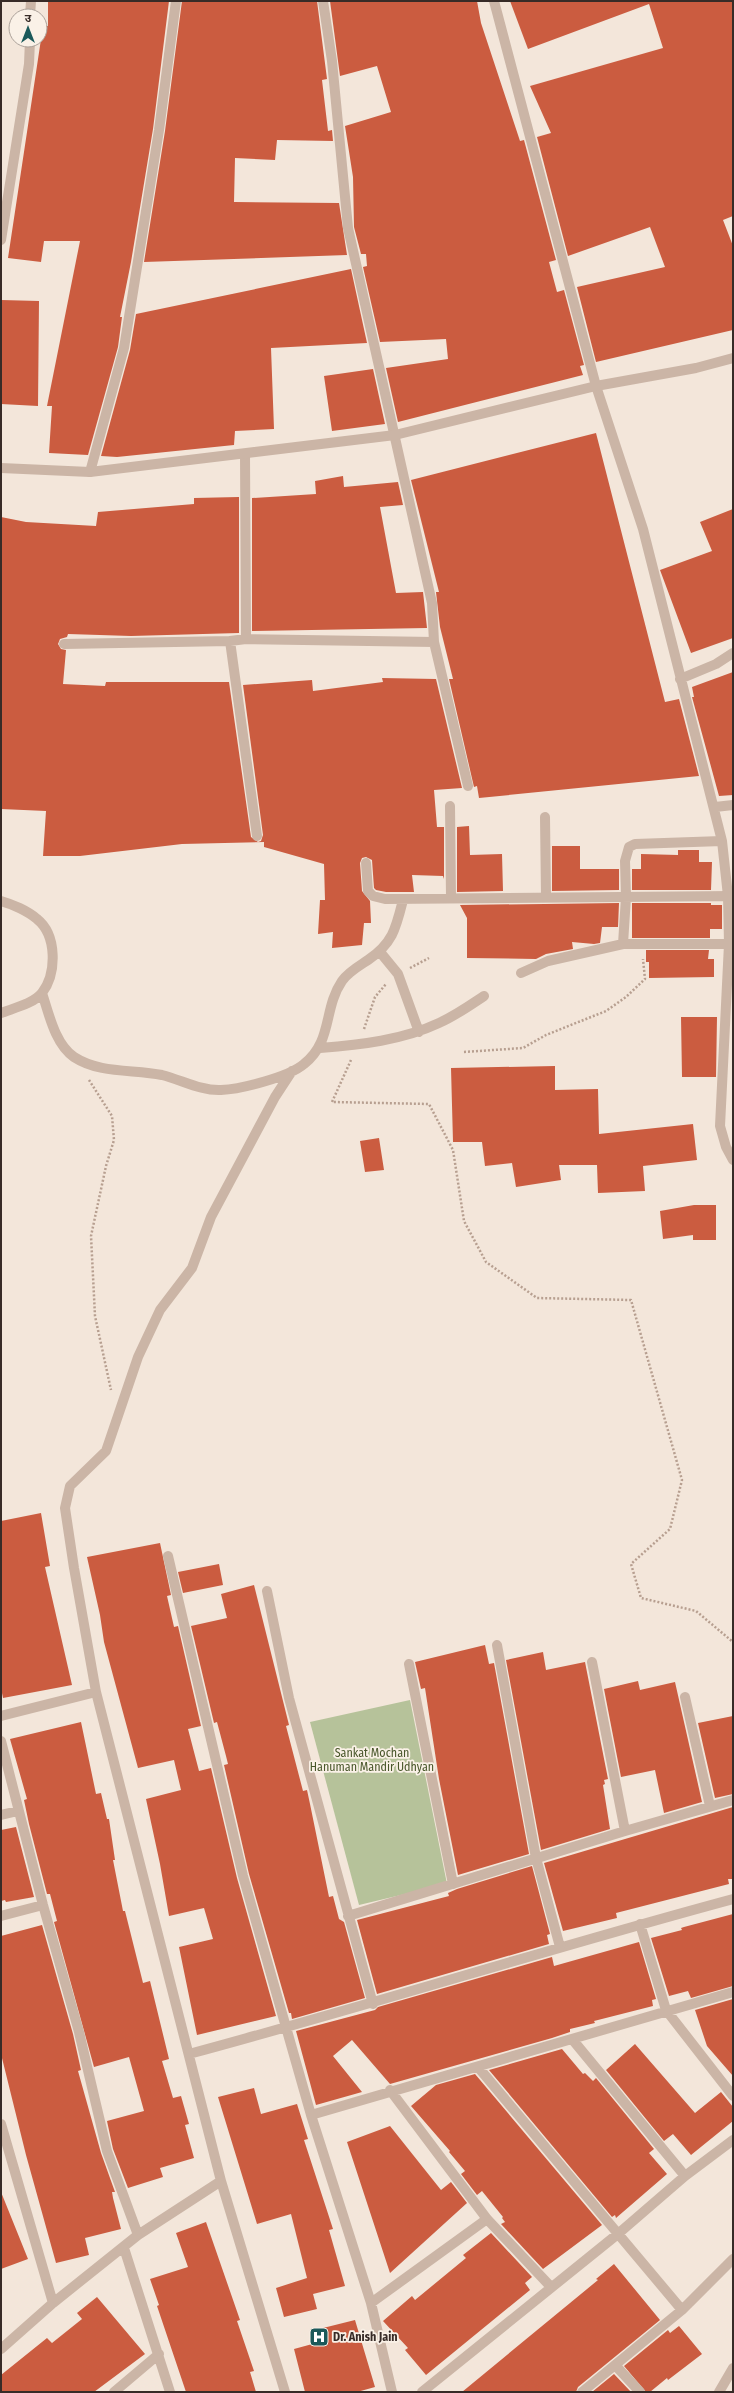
<svg xmlns="http://www.w3.org/2000/svg" width="734" height="2393" font-family="'Fira Sans Condensed','Noto Sans Devanagari',sans-serif">
  <rect width="100%" height="100%" fill="#f3e6da"/>
  <path fill="#b6c29a" d="M410,1700l37,184 -88,21 -49,-183z"/>
  <path fill="#cb5c40" d="M48,1h121l-16,128 -22,133 -11,55h2l-4,30 -30,108 -39,-2 3,-47h-5l33,-165h-36l-3,21 -33,-4 35,-232h5z
    M182,1h135l10,78 -5,1 6,51 4,-1 1,11 -56,-1 -2,20 -40,-2 -1,44 105,1 8,52 -203,7 21,-131z
    M330,1h147l4,22 39,118 4,-1 32,120 -7,2 8,30 7,-2 20,75 -4,1 3,9 -185,47 -12,-54 62,-9 -2,-20 -66,3 -17,-75 4,-1 -1,-12h-5l-7,-27 -1,-50 -8,-51 46,-14 -14,-46 -37,10z
    M510,1h223v215l-10,4 10,26v84l-137,32 -19,-75 88,-20 -15,-40 -82,29 -31,-119 14,-4 -21,-47 133,-38 -14,-44 -121,45z
    M351,269l16,74 -96,5 3,81 -39,2 -1,14 -117,12 -16,-1 29,-106 6,-36z
    M1,300l38,1 -1,105 -37,-2z
    M373,369l12,55 -53,7 -8,-55z
    M596,433l69,269 14,-3 20,77 -220,22 -2,-12 -3,1 -25,-108h4l-13,-52 -4,-35h3l-28,-112z
    M343,476l1,11 54,-5 5,23 -23,2 16,86 27,-1 4,36 -175,3v-133l64,-4 -1,-13z
    M239,497v136l-108,3 -63,-2 -1,3 -7,2 -2,5 3,5 5,1 -3,34 42,2 1,-4h123l22,155 7,5 3,-1 2,-6 -20,-150 69,-5 1,11 70,-9 -1,-4 54,1 26,109 -28,2 3,37h7v52l-1,-3 -31,-1 2,17h-28l-10,-2 -2,-2 -2,-28 -6,-3 -4,1 -2,5 2,28 8,10 1,22h-7l-2,22 -30,3 1,-16 -15,2 2,-34h5l-1,-36 -60,-17v-5l-82,2 -102,12h-37l3,-45 -45,-2v-292l25,5 70,4 2,-14 96,-8v-6z
    M733,509v129l-42,15 -31,-83 52,-19 -12,-29z
    M733,672v123l-14,1 -27,-99h2l-2,-10z
    M469,826l1,29 32,-1 1,37 -46,1v-65z
    M552,846h28v23h39v21l-67,1z
    M678,850h21v12h13l-1,28h-79v-21h9v-15l37,1z
    M619,903l-1,24h-16l-2,16 -6,1 -22,-2 1,7 -27,5 -10,5 -69,-1v-40l-7,-13z
    M632,903h79v2h11v24h-12v9h-78z
    M646,950h63l-1,9h6v18l-65,1v-16h-3z
    M681,1017h36l-1,60h-34z
    M555,1066v24l43,-1 1,45 94,-10 4,36 -54,6 2,25 -47,2 -1,-28h-38l2,15 -45,7 -4,-24 -27,3 -3,-24h-29l-2,-74z
    M379,1138l5,32 -19,2 -5,-31z
    M694,1205h22v35h-23v-5l-30,4 -3,-28z
    M41,1513l9,53 -5,1 27,118 -69,13 -2,-10v-167z
    M160,1543l11,52 -4,1 7,31 4,-1 23,100 -13,3 11,42 12,-3 26,110 39,138 -79,19 -18,-88 34,-8 -9,-31 -35,8 -9,-52 -14,-65 35,-9 -7,-30 -36,8 -34,-126 -4,-27 -13,-58z
    M219,1564l4,21 -40,8 -5,-21z
    M254,1585l35,140 -3,1 17,65 4,-1 3,14 19,93 4,-1 6,23 5,3 21,76 -73,21 -1,-6h-2l-40,-139 -25,-109 4,-1 -2,-8 -9,-34 -3,1 -23,-97 36,-8 -6,-24z
    M485,1645l4,19 5,-1 35,191 -71,21 -19,-96 -14,-91 -4,1 -6,-27z
    M543,1652l3,18 39,-8 23,117 -4,1 1,4 -2,1 7,44 -69,21 -35,-190z
    M638,1681l2,9 35,-8 27,120 -38,11 -9,-43 -34,7 -17,-88z
    M733,1716v78l-18,4 -17,-75z
    M81,1722l15,72 5,-1 6,26h2l6,41h-2l10,51h2l18,72 7,-2 19,78 -7,2 11,37 8,-2 8,28 -4,1 9,33 -34,10 3,9 -35,11 -15,-39 -6,-28 37,-10 -15,-54 -35,10 -40,-145 3,-1 -7,-27h-3l-18,-70 -5,-24 3,-1 -17,-60z
    M733,1807v72h-5l1,5 -113,29 1,5 -54,13 -19,-68z
    M16,1827l18,70 -28,5 -1,-2 -4,1v-71z
    M532,1866l18,68 -3,1 2,9 -172,50 -20,-74 92,-24 -1,-3 9,-4z
    M733,1914v72l-42,12 -3,-7 -19,5 -18,-58 31,-8 -1,-2 3,-1z
    M42,1925l31,109 8,36 -3,1 23,82 14,39h-3l1,6 8,31 -36,9 4,17 -33,8 -30,-108 -25,-101v-118z
    M639,1942l17,57 -4,1 1,6 -59,15 1,2 -25,6v3l-18,6 -162,46 -38,-44 -19,16 29,36 -46,13 -20,-74 79,-21 3,-3 174,-50 2,9z
    M733,1999v77l-26,-30 -12,-36z
    M635,2044l60,69 26,-21 12,15v14l-42,34 -18,-21 -9,7 -58,-71z
    M562,2049l21,25 2,-1 8,8 3,-3 58,71 -5,4 18,21 -51,44 -1,-3 -3,2 -123,-147z
    M475,2074l127,151 -59,44 -42,-45 4,-2 -3,-4 1,-1 -21,-26 -5,4 -16,-21 4,-3 -16,-19 1,-1 -39,-45 25,-21z
    M254,2088l7,26 36,-10 11,35 -4,1 29,89 -4,1 16,56 -32,8 4,15 -33,8 -8,-29 31,-10 -16,-64 -34,10 -39,-127z
    M390,2126l51,64 10,-8 16,21 -77,70 -43,-131z
    M1,2192l27,67 -27,10z
    M206,2222l34,98 -3,1 17,50 -4,1 6,20h-70l-29,-86 2,-1 -9,-26 38,-12 -12,-34z
    M491,2233l41,44 -7,6 5,7 -104,85 -21,-25 3,-2 -25,-27 29,-25 3,4 51,-42 -3,-3z
    M614,2264l46,56 -82,67 -2,5h-114l136,-112 -2,-1z
    M97,2297l48,57 -51,38h-93v-17l46,-37 5,5 30,-24 -5,-6z
    M355,2320l20,67 -18,5h-52l-11,-43 33,-9 -4,-12z
    M679,2326l23,28 -34,26 -1,-2 -17,14h-4l-22,-26 44,-36 2,3z
    M614,2374l17,18h-39z"/>
  <g fill="none" stroke-linecap="round" stroke-linejoin="round">
    <path stroke="#b79f90" stroke-width="2.5" stroke-dasharray="2 2" stroke-linecap="butt" d="M410,968l19,-10
      M364,1029l11,-32 11,-13
      M464,1052l59,-4 23,-13 60,-24 20,-14 19,-18 -2,-20
      M351,1060l-19,42 97,2 24,46 11,71 22,41 51,36 94,2 51,180 -12,49 -39,35 10,34 55,13 37,31
      M89,1080l23,36 2,24 -8,26 -15,70 4,80 16,74"/>
    <path stroke="#cbb5a6" stroke-width="10" d="M323,1l9,60 16,167 84,375 2,39 34,144
      M30,16l1,-15
      M1,240l28,-176 1,-24
      M733,358l-37,10 -100,18 47,143 79,312 6,55 1,48 -9,182 6,21 7,13
      M245,454l1,185
      M90,472l34,-124 35,-218 17,-129
      M230,641l27,195
      M64,644l166,-3 16,-2 188,3
      M680,679l36,-15 17,-11
      M450,806l1,92
      M715,807l18,-2
      M545,817l1,79
      M366,863l2,28 5,5 12,3 348,-3
      M1,901c11,3 27,10 36,18 20,16 20,54 5,74 -9,11 -28,15 -41,20
      M623,944l3,-47 -1,-36 4,-14 6,-3 87,-3
      M380,952l18,22 21,58
      M521,973l27,-12 75,-17h110
      M42,993c7,21 13,51 32,64 26,17 60,12 88,18 20,5 39,16 59,15 20,-1 68,-13 83,-26 29,-23 19,-55 38,-83 6,-9 17,-15 26,-21 25,-17 28,-32 35,-60
      M320,1048c40,-3 83,-8 119,-25 16,-7 30,-17 45,-27
      M168,1556l75,320 68,239 60,188 21,89
      M267,1591l22,107 84,306
      M497,1645l39,213 24,89
      M592,1662l33,169
      M409,1664l44,220
      M685,1697l25,109
      M1,1716l95,-24
      M1,1741l42,164 36,127 28,119 31,84
      M1,1815l17,-4
      M1,1916l42,-11
      M348,1916l277,-85 108,-31
      M640,1924l26,86 67,86
      M572,2039l113,137
      M189,2054c182,-49 362,-106 544,-155
      M478,2067l204,243
      M390,2090l97,129 64,68
      M311,2115l422,-123
      M1,2124l52,179
      M124,2248l46,144
      M371,2303l116,-84
      M1,2349l52,-46 85,-68 83,-54
      M615,2365l25,27
      M114,2392l45,-38
      M285,2392l-64,-211 -125,-489 -22,-124 -9,-60 5,-22 36,-35 32,-94 22,-47 32,-42 19,-51 64,-120 17,-26
      M422,2392l197,-159 66,-57 48,-36
      M582,2392l100,-82 51,-51
      M719,2392l14,-24"/>
    <path stroke="#cbb5a6" stroke-width="10" d="M1,468l89,4 305,-37 201,-49 -102,-385"/>
  </g>
  <defs>
    <symbol id="hospital-square" viewBox="-11 -11 22 22"><rect x="-9" y="-9" width="18" height="18" rx="4" fill="#1b595a" stroke="#faf1e7"/><path d="M-5-5h3v3.5h4V-5h3V5h-3V1.5h-4V5h-3Z" fill="#fff"/></symbol>
  </defs>
  <g fill-rule="evenodd">
    <use href="#hospital-square" x="308" y="2326" width="22" height="22"/>
  </g>
  <g text-anchor="middle" dominant-baseline="central" stroke-width="3.5" stroke-linejoin="round" paint-order="stroke">
    <g font-size="12" fill="#48562a" stroke="#faf1e7">
      <text x="372" y="1753">Sankat Mochan<tspan x="372" dy="14">Hanuman Mandir Udhyan</tspan></text>
    </g>
    <g font-size="12" font-weight="bold" fill="#372b27" stroke="#faf1e7" text-anchor="start">
      <text x="333" y="2337">Dr. Anish Jain</text>
    </g>
  </g>
  <rect width="734" height="2393" fill="none" stroke="#372b27" stroke-width="4"/>
  <g transform="translate(28 28)"><circle r="19" fill="#faf1e7" stroke="#aca29a"/>
  <path d="M0-3L7 15L0 10L-7 15Z" fill="#1b595a"/>
  <text y="-6" font-size="11" font-weight="bold" text-anchor="middle" fill="#372b27">उ</text>
  </g>
</svg>
